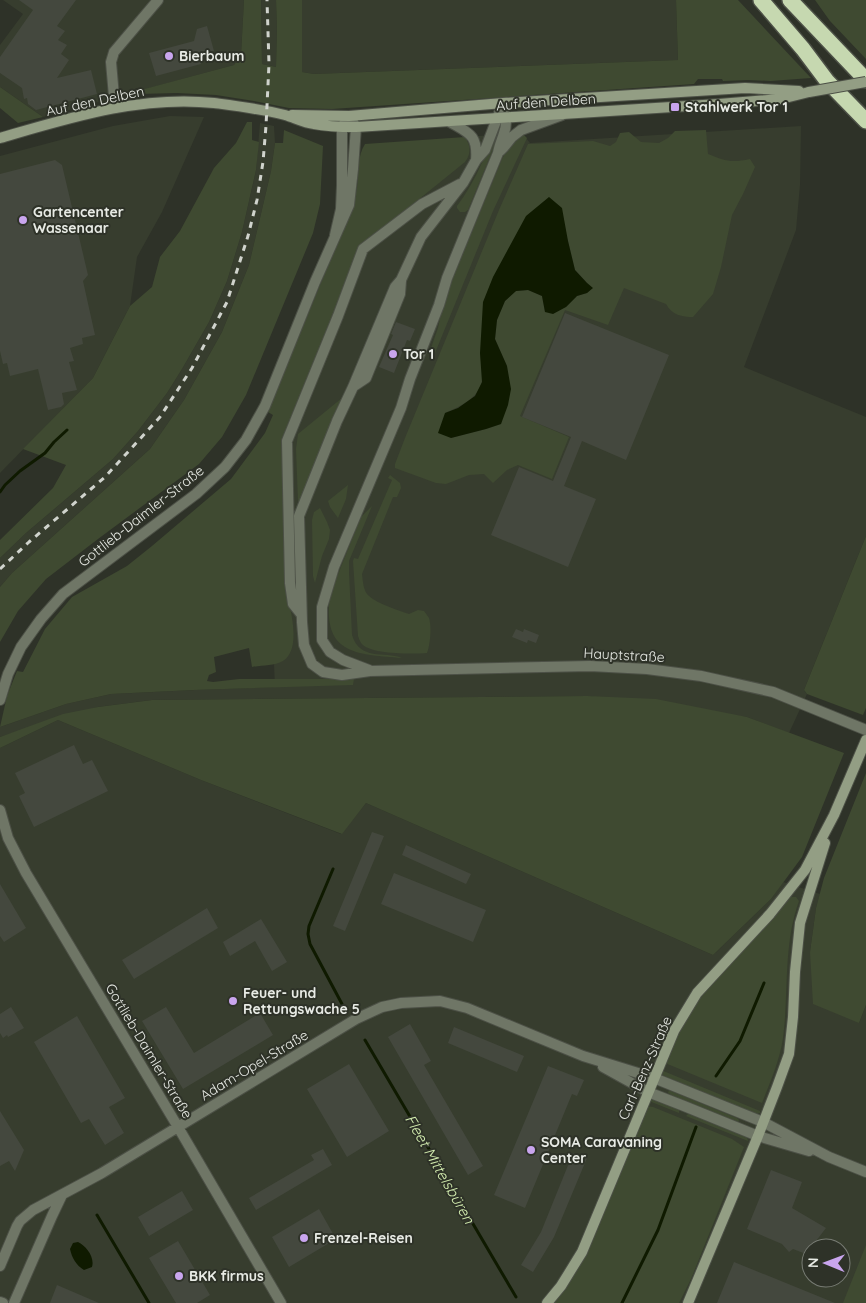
<svg xmlns="http://www.w3.org/2000/svg" width="866" height="1303" font-family="Quicksand,sans-serif">
  <rect width="100%" height="100%" fill="#2e3228"/>
  <path fill="#373d2e" fill-rule="evenodd" d="M3,0h241l-3,55 -7,10 -191,52 -43,-30v-42l23,-31z
    M261,0h15l1,30 -1,37 -14,-3z
    M302,0h374l2,60 -364,14 -12,-2z
    M170,116l34,1 -42,95 -25,45 -7,49 -37,72 -93,95v-317l113,-30z
    M260,123l14,3 1,17 -4,28 -22,94 -27,67 -38,68 -34,49 -138,124 -12,14v-29l26,-25 87,-74 25,-28 29,-38 15,-24 27,-47 18,-41 15,-49 14,-62z
    M801,126l-1,59 -4,45 -52,137 122,50v119l-62,154 3,4 -18,39 -42,-16 -160,-21 -435,4 -54,7 -98,30v-10l66,-23 45,-10 83,-4 81,-3 -1,-23 10,-4 5,-58 -5,-164 2,-9 75,-183 108,-104 -4,-5 57,-4 8,10z
    M58,720l143,60 140,54 25,-31 347,152 58,-56 12,-17 37,12 -4,14 -6,44 49,71 7,-18v298h-866v-555zM811,1248h30v30h-30z"/>
  <path fill="#3f4a31" fill-rule="evenodd" d="M244,0h17l1,64 14,3 1,-37 -1,-30h26v72l12,2 364,-14 -2,-60h62l73,78 -40,3 -23,-1 -25,1 -1,-2h-24l-4,5 -362,25 -43,-1 -35,-7 -38,-6 -39,-2 -38,1 -2,-3 97,-26 7,-10z
    M815,0h51v59l-36,-38z
    M0,87l43,30 -25,6 -18,-15z
    M247,122h5v18l7,2 -3,28 -14,62 -15,49 -18,41 -27,47 -15,24 -29,38 -25,28 -87,74 -26,25v-18l53,-52 13,-23 -43,-16 70,-71 37,-72 22,-19 8,-30 20,-26 34,-63 22,-25z
    M284,130l39,16 -3,58 -7,29 -67,162 -24,42 -23,27 -101,75 -52,40 -28,32 -18,31v-55l12,-14 138,-124 34,-49 38,-68 27,-67 22,-94 4,-28h8z
    M706,130l2,24c17,7 23,9 42,5l5,8 -12,27 -11,21 -11,52 -8,27 -20,23c-11,0 -21,-2 -27,-13l-42,-16 -16,37 -43,-15 -45,106 49,21 -17,42 -34,-14 -11,5 -14,13 -9,-9 -15,1 -23,9 -10,-1 -41,-15v-4l10,-26 94,-228 29,-66 65,-3 17,5 6,-4 4,-9 9,-1 12,10 18,1 9,-5 7,-7zM549,197l19,44 7,29 17,18 -5,5 -10,3 -11,11 -21,5 -3,-16 -14,-6 -12,1 -11,10 -8,19 -2,19 12,27 -6,58 -15,5 -35,9 -6,-25c14,-6 34,-15 37,-32 1,-7 -1,-20 -2,-28z
    M522,133l5,5 -34,73 -58,142 -5,-2 8,-23 6,-29 58,-140 5,-10z
    M494,135h5l-31,75 -3,2h-5l-3,-4v-2c18,-24 25,-44 37,-71z
    M465,137c6,9 6,17 0,25l-104,84 -75,183 -2,9 5,164c3,15 11,48 -6,59 -9,5 -21,4 -31,6l-3,-19 -35,9 2,15 -7,3 -2,6 6,1 26,-3h115l-1,6 -159,5 -83,4 -45,10 -66,23 7,-31 10,-25 6,1 22,-43 27,-32 55,-31 25,-20 79,-67 34,-46 8,-18 -5,-3 84,-205c2,-6 4,-13 5,-20 2,-14 0,-31 8,-43z
    M342,398l3,2 -45,101h-2l-2,-52 2,-15z
    M390,475l10,8 1,5 -4,9h-4l-31,77c1,7 1,17 7,22 9,8 29,14 40,18l9,-4 6,1c2,3 4,5 5,7 3,9 1,27 -2,35 -14,1 -57,2 -66,-10 -1,-2 -2,-4 -3,-7l-5,-75 1,-3 4,1 34,-79 -4,-2z
    M348,485l-2,14 -8,19 -8,-11 -2,-6z
    M372,506l-23,55v11l3,63c8,26 32,16 50,23 -48,-4 -80,-4 -72,-64l31,-77z
    M320,508l7,14 3,8 -1,9 -7,17 -7,27 -2,-7 -1,-56 2,-8z
    M866,536v172l-3,7 -56,-21 -3,-4z
    M587,696l69,3 91,18 97,36 -42,104 -31,42 -58,56 -347,-152 -24,31 -141,-54 -143,-60 -58,28v-11l63,-23 35,-7 54,-7z
    M866,773v232l-7,18 -46,-19 -3,-52 6,-44 8,-30z
    M791,897h5l3,4c-16,44 -10,91 -16,137 -3,21 -13,45 -21,65l-97,-40 17,-40 16,-26z
    M661,1070l99,41v2l-5,1 -93,-39z
    M669,1090l68,28 2,2 -1,3 -65,-27 -5,-3z
    M654,1098l25,11v4l-30,-12 2,-2z
    M647,1106l6,1 79,32 12,8 -53,132 -12,24h-126l22,-29 16,-29z
    M689,1113l56,23 2,1 1,4 -62,-25z
    M866,1245v58h-23z"/>
  <path fill="#0f1a00" d="M549,197l13,11 6,33 7,29 12,13 6,5 -6,5 -10,3 -11,11 -13,7 -8,-2 -3,-16 -14,-6 -12,1 -11,10 -8,19 -2,19 12,27 4,23 -3,16 -7,19 -15,5 -35,9 -13,-5 7,-20 13,-5 17,-12 7,-14 -2,-29 3,-51 10,-25 33,-61z
    M78,1242c8,4 17,15 14,25l-8,3c-8,-5 -12,-12 -14,-21l3,-6z"/>
  <g fill="none" stroke-linecap="round" stroke-linejoin="round">
    <path stroke="#0f1a00" stroke-width="3" d="M0,492l5,-7 15,-14 25,-18 9,-11 13,-12
      M333,869l-24,57 -1,8 2,10 32,60
      M365,1040l151,257
      M716,1076l24,-35 24,-58
      M97,1215l52,88
      M622,1303l36,-73 38,-103"/>
  </g>
  <path fill="#44483e" d="M19,0h57l-19,26 8,5 -7,9 9,5 -6,9 8,6 -12,18 34,-8 6,24 -61,16 -8,-6 -1,-6 -3,1 -2,-11 -22,-15v-16l33,-47z
    M207,26l7,25 -16,4 3,9 -45,12 -7,-23 45,-12 3,-12z
    M55,160l7,5 26,110 -5,6 12,54 -13,3 1,6 -13,4 4,13 -5,1 8,28 -15,3 2,11 -3,3 -13,3 -10,-41 -28,7 -3,-13 -4,1 -3,-13v-177z
    M565,313l104,42 -43,105 -44,-19 -18,45 32,13 -28,68 -77,-32 28,-68 34,14 18,-44 -49,-20z
    M396,322l19,7 -5,12 -3,-1 -13,33 -15,-6 14,-32 -2,-1z
    M516,629l7,3 1,-3 15,6 -3,8 -8,-3 -1,3 -15,-6z
    M74,745l9,19 9,-4 16,31 -74,36 -15,-31 6,-3 -10,-20z
    M372,832l12,4 -39,95 -12,-5z
    M406,845l65,29 -5,10 -64,-29z
    M394,873l92,37 -13,32 -92,-38z
    M0,884l26,44 -22,14 -4,-6z
    M207,908l11,20 -84,51 -12,-19z
    M261,919l26,43 -15,9 -17,-30 -25,15 -7,-14z
    M11,1007l13,21 -16,9 -1,-2 -4,3 -3,-5v-19z
    M166,1007l28,46 66,-40 13,22 -90,54 -41,-68z
    M77,1016l48,82 -16,9 15,26 -19,12 -16,-26 -8,4 -47,-81z
    M410,1024l21,37 -7,4 59,101 -15,9 -80,-138z
    M454,1027l70,29 -7,16 -69,-29z
    M349,1064l40,67 -42,26 -40,-68z
    M548,1066l36,14 -7,16 -5,-2 -47,114 -31,-13z
    M0,1111l24,39 -9,21 -6,-10 -9,5z
    M323,1149l9,16 -76,45 -7,-12 65,-38 -3,-5z
    M573,1153l14,5 -33,79 -21,35 -12,-7 20,-33z
    M771,1170l31,12 -10,26 34,20 -20,26 -13,-5 -4,3 -7,-8 -35,-15z
    M182,1191l11,19 -44,26 -11,-19z
    M319,1209l17,30 -47,28 -17,-30z
    M178,1241l32,54 -13,8h-21l-27,-45z
    M734,1262l101,41h-118z
    M57,1285l42,18h-49z"/>
  <g fill="none" stroke-linecap="round" stroke-linejoin="round">
    <defs>
      <path id="street" d="M503,103l-18,47 -9,10 -13,23 -42,54 -20,43 -6,7 -42,100 -16,34 -38,95 3,106 2,23 8,19 11,8 19,3 28,-4 220,-5 57,3 54,7 72,16 93,38
        M115,108l-4,-46 3,-10 44,-52
        M450,122c19,11 28,13 26,38
        M500,151l4,-4 8,-10 9,-7 41,-15
        M354,386l12,-8 34,-84 1,-13
        M301,614l-8,-10 -3,-21 -3,-142 51,-125 25,-67 59,-45 38,-20
        M369,670l-26,-10 -13,-8 -8,-12v-33l12,-40 67,-159 9,-29 29,-74 8,-27 51,-125c1,-7 4,-13 6,-20 3,-7 2,-16 0,-24
        M0,700l8,-26 13,-27 20,-28 22,-25 133,-100 29,-27 21,-27 19,-34 50,-124 34,-77 4,-36 3,-42 -7,-11 -7,11v58l-1,24 -6,26
        M0,810l8,28 18,35 152,254 103,176
        M603,1067l45,25 36,14 74,30 51,15
        M0,1266l17,-40 3,-5 13,-11 69,-37 254,-154 26,-12 19,-4 39,-2 27,7 116,48 71,22 109,44 66,35 37,15
        M0,1302l3,1
        M14,1303l38,-87 10,-21"/>
      <path id="secondary" d="M292,115l57,1 154,-13 242,-15 54,3
        M0,138c69,-20 141,-43 214,-35 23,3 48,6 71,12 10,3 19,8 29,9 14,3 28,3 42,3l363,-23 62,-5 28,-7
        M547,1303l14,-17 21,-34 92,-221 23,-38 73,-79 35,-44 29,-55 32,-75
        M688,1303l70,-167 19,-49 12,-33 4,-37 2,-45 5,-49 25,-80"/>
      <path id="highway" d="M761,0l42,49 24,32 39,40
        M790,0l76,80"/>
    </defs>
    <use href="#street" stroke="#4c5046" stroke-width="12"/>
    <use href="#secondary" stroke="#4c5046" stroke-width="12"/>
    <use href="#highway" stroke="#4c5046" stroke-width="18"/>
    <use href="#street" stroke="#6f7666" stroke-width="10"/>
    <use href="#secondary" stroke="#939e84" stroke-width="10"/>
    <use href="#highway" stroke="#c6d8b0" stroke-width="15"/>
    <path stroke="#d0d3cd" stroke-width="3" stroke-dasharray="6 6" stroke-linecap="butt" d="M0,569l29,-27 76,-65 55,-60 32,-49 35,-66 21,-66 9,-36 6,-38 3,-36 3,-62 -2,-64"/>
    <defs>
      <path id="secondary-bridge" d="M809,92l57,-10"/>
    </defs>
    <use href="#secondary-bridge" stroke="#4c5046" stroke-width="12" stroke-linecap="butt"/>
    <use href="#secondary-bridge" stroke="#939e84" stroke-width="10"/>
  </g>
  <g fill="#c9a5ee" stroke="#2e3228" stroke-width="2">
    <circle cx="169" cy="56" r="5"/>
    <rect x="670" y="102" width="10" height="10" rx="2.5"/>
    <circle cx="23" cy="220" r="5"/>
    <circle cx="393" cy="354" r="5"/>
    <circle cx="233" cy="1001" r="5"/>
    <circle cx="531" cy="1150" r="5"/>
    <circle cx="304" cy="1238" r="5"/>
    <circle cx="179" cy="1276" r="5"/>
  </g>
  <g text-anchor="middle" dominant-baseline="central" stroke-width="4" stroke-linejoin="round" paint-order="stroke">
    <g font-size="14" font-weight="bold" fill="#e8ebe5" stroke="#2e3228" text-anchor="start">
      <text x="179" y="56">Bierbaum</text>
      <text x="685" y="107">Stahlwerk Tor 1</text>
      <text x="33" y="212">Gartencenter<tspan x="33" dy="16">Wassenaar</tspan></text>
      <text x="403" y="354">Tor 1</text>
      <text x="243" y="993">Feuer- und<tspan x="243" dy="16">Rettungswache 5</tspan></text>
      <text x="541" y="1142">SOMA Caravaning<tspan x="541" dy="16">Center</tspan></text>
      <text x="314" y="1238">Frenzel-Reisen</text>
      <text x="189" y="1276">BKK firmus</text>
    </g>
    <g font-size="14" fill="#e8ebe5" stroke="#2e3228">
      <text transform="translate(95 101) rotate(-12)">Auf den Delben</text>
      <text transform="translate(546 102) rotate(-4)">Auf den Delben</text>
      <text transform="translate(141 516) rotate(-38)">Gottlieb-Daimler-Straße</text>
      <text transform="translate(624 655) rotate(3)">Hauptstraße</text>
      <text transform="translate(149 1051) rotate(59)">Gottlieb-Daimler-Straße</text>
      <text transform="translate(254 1065) rotate(-31)">Adam-Opel-Straße</text>
      <text transform="translate(645 1068) rotate(-66)">Carl-Benz-Straße</text>
    </g>
    <g font-size="15" font-style="italic" fill="#d5efb1" stroke="#2e3228">
      <text transform="translate(440 1169) rotate(60)">Fleet Mittelsbüren</text>
    </g>
  </g>
  <g transform="translate(826 1263) rotate(271)"><circle r="24" fill="#2e3228" stroke="#787c74"/>
  <path d="M0-4L9 19L0 12L-9 19Z" fill="#c9a5ee"/>
  <text y="-8" font-size="14" font-weight="bold" text-anchor="middle" fill="#e8ebe5">N</text>
  </g>
</svg>
